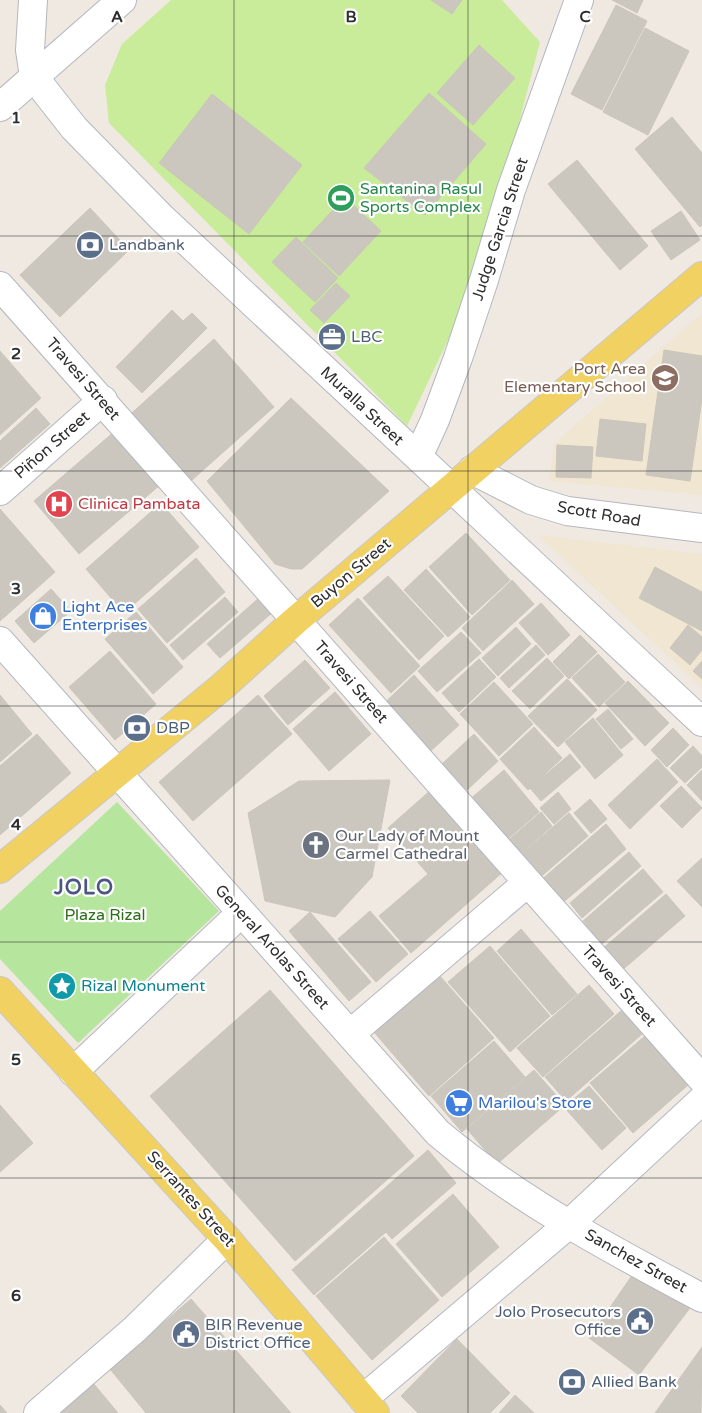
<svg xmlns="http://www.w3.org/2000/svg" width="702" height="1413" font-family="'Varela Round',sans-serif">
  <rect width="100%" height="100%" fill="#efe9e1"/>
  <path fill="#f0e6d1" d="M702,313v182l-153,-14 5,-37z
    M538,535l164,19v134z"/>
  <path fill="#b6e59e" d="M117,802l102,109 -141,132 -78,-84v-48z"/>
  <path fill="#c9ec9a" d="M171,0h331l38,42 -60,231 -73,153 -298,-303 -4,-38 17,-41z"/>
  <path fill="#cbc7bf" stroke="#cbc5ba" d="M431,0h31l-10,14z
    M612,0h31l-6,13z
    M616,5l31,16 -45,89 -31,-16z
    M645,28l44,23 -41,84 -45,-23z
    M479,45l36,33 -42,47 -36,-32z
    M429,93l57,51 -61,71 -61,-47z
    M212,94l90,71 -53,69 -90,-71z
    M672,117l30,36v72l-2,2 -65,-78z
    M577,160l71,86 -28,24 -72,-86z
    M345,197l36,34 -42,45 -36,-34z
    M90,208l39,42 -69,67 -40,-42z
    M681,211l19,29 -29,20 -20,-29z
    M296,237l42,41 -23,24 -43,-40z
    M336,283l14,13 -26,27 -14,-13z
    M172,310l11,11 9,-8 15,15 -65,65 -26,-26z
    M214,339l60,68 -91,81 -59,-68z
    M664,350l38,6v43l-12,82 -44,-6z
    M0,351l41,47 -41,37z
    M291,398l98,93 -87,78h-11l-16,-5 -68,-83z
    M36,408l14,16 -50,44v-27z
    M600,419l46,5 -4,37 -46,-5z
    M115,431l45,54 -81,69 -45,-53z
    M557,445l36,2 -2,31 -35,-1z
    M161,503l38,44 -75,66 -38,-44z
    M0,509l55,63 -55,49z
    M466,533l44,47 -38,35 -43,-48z
    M196,558l29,34 -58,51 -29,-34z
    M655,567l47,25v39l-63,-33z
    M426,569l44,48 -22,20 -44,-47z
    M388,576l56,60 -25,24 -56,-62z
    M512,580l22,24 -51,47 -21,-23z
    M51,589l20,22 -37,32 -19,-22z
    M225,597l13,15 -55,48 -13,-15z
    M260,597l13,15 -53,46 -13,-14z
    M358,598l62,68 -29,27 -62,-68z
    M541,603l29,32 -22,20 -29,-32z
    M136,612l47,55 -30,27 -48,-55z
    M688,625l14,12v13l-12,15 -20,-17z
    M516,627l15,17 -33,32 -16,-18z
    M461,632l20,21 -44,39 -19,-21z
    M580,635l17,17 -28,27 -16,-17z
    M536,645l9,10 -36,33 -9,-10z
    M110,651l46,53 -41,36 -46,-53z
    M598,654l27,28 -26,25 -27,-29z
    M547,658l17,18 -34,33 -18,-18z
    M479,659l17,18 -37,35 -17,-19z
    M305,660l25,28 -42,37 -24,-29z
    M702,661v18l-9,-8z
    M414,675l45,50 -37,34 -45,-49z
    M567,679l30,31 -39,37 -30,-31z
    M628,681l41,42 -24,23 -40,-43z
    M494,682l39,42 -34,32 -39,-42z
    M335,692l36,42 -42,37 -36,-42z
    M0,695l32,39 -32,28z
    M258,695l34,39 -99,87 -34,-39z
    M608,709l25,30 -12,10 -25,-30z
    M593,718l30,37 -28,24 -30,-37z
    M534,727l28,31 -34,32 -28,-31z
    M673,728l16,17 -22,22 -16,-17z
    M37,734l34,39 -71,62v-69z
    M474,734l24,27 -31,29 -25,-26z
    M693,746l9,10v11l-17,16 -15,-15z
    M570,754l11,13 -40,34 -11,-13z
    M657,759l21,23 -48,47 -22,-24z
    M504,770l35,42 -36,31 -35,-42z
    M702,770v31l-15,-16z
    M390,780l-18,97 -37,40 -70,-16 -17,-88 51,-32z
    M681,786l21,22 -20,20 -22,-22z
    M432,789l72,82 -93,82 -32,-37 49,-42 -40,-46z
    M558,792l13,17 -17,15 -14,-16z
    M590,799l17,20 -16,14 -17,-20z
    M541,812l11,14 -35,31 -12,-14z
    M569,813l19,23 -51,44 -19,-23z
    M606,824l20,25 -66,56 -20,-24z
    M629,852l12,14 -59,52 -12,-15z
    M702,858v49l-25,-26z
    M643,869l20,23 -61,52 -19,-23z
    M666,894l19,22 -65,56 -19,-22z
    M370,911l38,43 -32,28 -38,-43z
    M310,912l61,70 -22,19 -60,-70z
    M521,929l56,65 -25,21 -55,-64z
    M490,946l60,70 -40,36 -62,-70z
    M439,975l55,63 -65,58 -55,-64z
    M589,985l25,29 -71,63 -26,-29z
    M270,990l144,166 -119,105 -145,-165z
    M622,1010l20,24 -76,67 -21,-24z
    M645,1036l43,49 -55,48 -43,-50z
    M494,1041l31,36 -63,55 -31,-36z
    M534,1070l31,35 -68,59 -30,-35z
    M589,1086l37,42 -24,22 -38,-43z
    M0,1105l33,38 -33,29z
    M428,1150l28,33 -64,56 -6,-7 -72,63 -22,-25z
    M453,1194l46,53 -57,50 -46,-53z
    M384,1237l55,63 -67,60 -56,-64z
    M633,1274l60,30 -54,71 -50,-37z
    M191,1299l100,114h-145l-36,-44z
    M457,1339l53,54 -20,20h-72l-17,-17z
    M702,1347l-1,66h-46z
    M93,1383l25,30h-59z
    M515,1395l19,18h-35z
    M0,1405l7,8h-7z"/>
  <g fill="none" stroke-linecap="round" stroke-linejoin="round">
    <defs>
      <path id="minor" d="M33,0l-3,50 4,27
        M34,77l40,51 88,90 540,504
        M0,107l122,-107
        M0,286l702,793
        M418,457l17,-37 23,-62 26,-78 27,-90 68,-190
        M472,470l59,30 36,11 135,17
        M0,491l103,-91
        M0,641l438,492c80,67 172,116 264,165
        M350,1034l177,-151
        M73,1072l168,-159
        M363,1399l206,-175 133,-124
        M38,1413l97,-84 92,-90"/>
      <path id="major" d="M0,869l223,-183 73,-66 406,-344
        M0,991l227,248 148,174"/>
    </defs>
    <use href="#minor" stroke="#b4b7c1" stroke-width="30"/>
    <use href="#major" stroke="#c9c9c9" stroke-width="30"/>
    <use href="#minor" stroke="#fff" stroke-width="28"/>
    <use href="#major" stroke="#f2d163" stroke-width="28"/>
  </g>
  <path fill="none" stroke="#2e2e2e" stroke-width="1" stroke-opacity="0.55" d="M234,0v1413M468,0v1413M0,236h702M0,471h702M0,706h702M0,942h702M0,1178h702"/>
  <defs>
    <symbol id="stadium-disc" viewBox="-11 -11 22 22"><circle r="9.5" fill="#2e9e5b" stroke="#fff"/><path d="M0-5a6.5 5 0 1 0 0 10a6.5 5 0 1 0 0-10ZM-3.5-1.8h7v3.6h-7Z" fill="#fff"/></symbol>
    <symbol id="bank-disc" viewBox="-11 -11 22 22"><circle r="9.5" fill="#5c6f8a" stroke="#fff"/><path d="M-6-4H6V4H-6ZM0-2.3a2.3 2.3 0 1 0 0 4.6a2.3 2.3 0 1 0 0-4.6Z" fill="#fff"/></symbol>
    <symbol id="office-disc" viewBox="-11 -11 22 22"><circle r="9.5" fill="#5c6f8a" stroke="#fff"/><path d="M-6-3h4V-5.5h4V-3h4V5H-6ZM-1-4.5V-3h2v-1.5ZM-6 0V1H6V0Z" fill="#fff"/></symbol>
    <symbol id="school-disc" viewBox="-11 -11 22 22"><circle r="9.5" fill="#8d6e63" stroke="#fff"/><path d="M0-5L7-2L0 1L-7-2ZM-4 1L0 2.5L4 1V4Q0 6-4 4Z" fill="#fff"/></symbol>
    <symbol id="hospital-disc" viewBox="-11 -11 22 22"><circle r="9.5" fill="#e0444e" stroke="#fff"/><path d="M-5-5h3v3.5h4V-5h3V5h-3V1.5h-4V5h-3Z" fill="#fff"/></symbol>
    <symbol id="shop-disc" viewBox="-11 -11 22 22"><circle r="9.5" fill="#3f7fe0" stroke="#fff"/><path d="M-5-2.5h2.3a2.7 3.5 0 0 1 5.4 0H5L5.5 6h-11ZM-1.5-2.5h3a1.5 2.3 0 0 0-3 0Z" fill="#fff"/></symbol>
    <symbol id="church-disc" viewBox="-11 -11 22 22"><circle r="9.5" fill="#6b7280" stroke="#fff"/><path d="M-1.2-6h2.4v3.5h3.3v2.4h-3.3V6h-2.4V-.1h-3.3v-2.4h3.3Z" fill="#fff"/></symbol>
    <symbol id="sight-disc" viewBox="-11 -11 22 22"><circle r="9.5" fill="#0f9aa8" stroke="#fff"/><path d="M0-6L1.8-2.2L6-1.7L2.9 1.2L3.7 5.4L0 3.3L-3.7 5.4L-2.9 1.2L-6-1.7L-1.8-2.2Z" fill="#fff"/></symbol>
    <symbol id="supermarket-disc" viewBox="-11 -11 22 22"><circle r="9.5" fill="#3f7fe0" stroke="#fff"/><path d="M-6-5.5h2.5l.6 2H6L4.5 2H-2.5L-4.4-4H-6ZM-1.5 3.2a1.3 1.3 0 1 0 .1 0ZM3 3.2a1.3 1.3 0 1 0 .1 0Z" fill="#fff"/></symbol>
    <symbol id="civic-disc" viewBox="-11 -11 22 22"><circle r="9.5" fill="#5c6f8a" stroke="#fff"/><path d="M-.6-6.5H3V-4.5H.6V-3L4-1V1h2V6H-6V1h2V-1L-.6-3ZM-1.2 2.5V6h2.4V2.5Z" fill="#fff"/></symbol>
  </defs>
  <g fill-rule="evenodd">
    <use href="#stadium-disc" x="325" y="182" width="32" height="32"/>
    <use href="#bank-disc" x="74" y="229" width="32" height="32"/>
    <use href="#office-disc" x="316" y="321" width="32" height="32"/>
    <use href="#school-disc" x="649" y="362" width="32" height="32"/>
    <use href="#hospital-disc" x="43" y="488" width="32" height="32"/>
    <use href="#shop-disc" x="27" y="600" width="32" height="32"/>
    <use href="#bank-disc" x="121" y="712" width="32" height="32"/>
    <use href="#church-disc" x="300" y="829" width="32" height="32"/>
    <use href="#sight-disc" x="46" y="970" width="32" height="32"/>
    <use href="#supermarket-disc" x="443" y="1087" width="32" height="32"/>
    <use href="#civic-disc" x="624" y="1305" width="32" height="32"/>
    <use href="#civic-disc" x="170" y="1318" width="32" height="32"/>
    <use href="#bank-disc" x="556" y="1366" width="32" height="32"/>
  </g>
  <g text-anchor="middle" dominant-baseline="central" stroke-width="4.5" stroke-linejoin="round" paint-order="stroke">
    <g font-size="16" fill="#27864d" stroke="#fff" text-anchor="start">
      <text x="360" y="189">Santanina Rasul<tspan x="360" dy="18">Sports Complex</tspan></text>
    </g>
    <g font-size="16" fill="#2e2e2e" stroke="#fff">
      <text transform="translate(500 229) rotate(-72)">Judge Garcia Street</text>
      <text transform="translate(83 379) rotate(49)">Travesi Street</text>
      <text transform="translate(362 406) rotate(43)">Muralla Street</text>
      <text transform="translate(52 445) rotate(-41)">Piñon Street</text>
      <text transform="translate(599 514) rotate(10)">Scott Road</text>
      <text transform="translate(351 573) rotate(-40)">Buyon Street</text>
      <text transform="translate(351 682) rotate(49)">Travesi Street</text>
      <text transform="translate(272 947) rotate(48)">General Arolas Street</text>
      <text transform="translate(619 986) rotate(48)">Travesi Street</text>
      <text transform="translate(191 1199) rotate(48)">Serrantes Street</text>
      <text transform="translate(636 1261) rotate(29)">Sanchez Street</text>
    </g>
    <g font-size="16" fill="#4e5e75" stroke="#fff" text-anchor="start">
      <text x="109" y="245">Landbank</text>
      <text x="351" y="337">LBC</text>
      <text x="156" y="728">DBP</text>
      <text x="621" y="1312" text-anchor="end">Jolo Prosecutors<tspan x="621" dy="18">Office</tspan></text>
      <text x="205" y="1325">BIR Revenue<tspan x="205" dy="18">District Office</tspan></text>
      <text x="591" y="1382">Allied Bank</text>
    </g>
    <g font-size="16" fill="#785e54" stroke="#fff" text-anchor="end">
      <text x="646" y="369">Port Area<tspan x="646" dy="18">Elementary School</tspan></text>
    </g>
    <g font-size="16" fill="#be3a42" stroke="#fff" text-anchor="start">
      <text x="78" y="504">Clinica Pambata</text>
    </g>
    <g font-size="16" fill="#366cbe" stroke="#fff" text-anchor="start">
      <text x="62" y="607">Light Ace<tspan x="62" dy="18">Enterprises</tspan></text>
      <text x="478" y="1103">Marilou's Store</text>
    </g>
    <g font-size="16" fill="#5b616d" stroke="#fff" text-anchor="start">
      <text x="335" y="836">Our Lady of Mount<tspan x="335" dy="18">Carmel Cathedral</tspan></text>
    </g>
    <g font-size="16" fill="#2c6e1b" stroke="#fff">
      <text x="105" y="915">Plaza Rizal</text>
    </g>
    <g font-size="16" fill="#0d838f" stroke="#fff" text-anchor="start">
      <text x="81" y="986">Rizal Monument</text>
    </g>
    <g font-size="21" font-weight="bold" letter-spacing="1" fill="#4d5680" stroke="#fff">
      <text x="84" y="887">JOLO</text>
    </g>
  </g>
  <g font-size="16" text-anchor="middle" font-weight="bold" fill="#2e2e2e" stroke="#fff" stroke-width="4.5" stroke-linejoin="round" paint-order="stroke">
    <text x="117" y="22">A</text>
    <text x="351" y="22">B</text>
    <text x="585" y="22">C</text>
    <text x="16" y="123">1</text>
    <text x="16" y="359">2</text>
    <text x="16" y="594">3</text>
    <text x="16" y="830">4</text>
    <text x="16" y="1065">5</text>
    <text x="16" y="1301">6</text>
  </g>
</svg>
